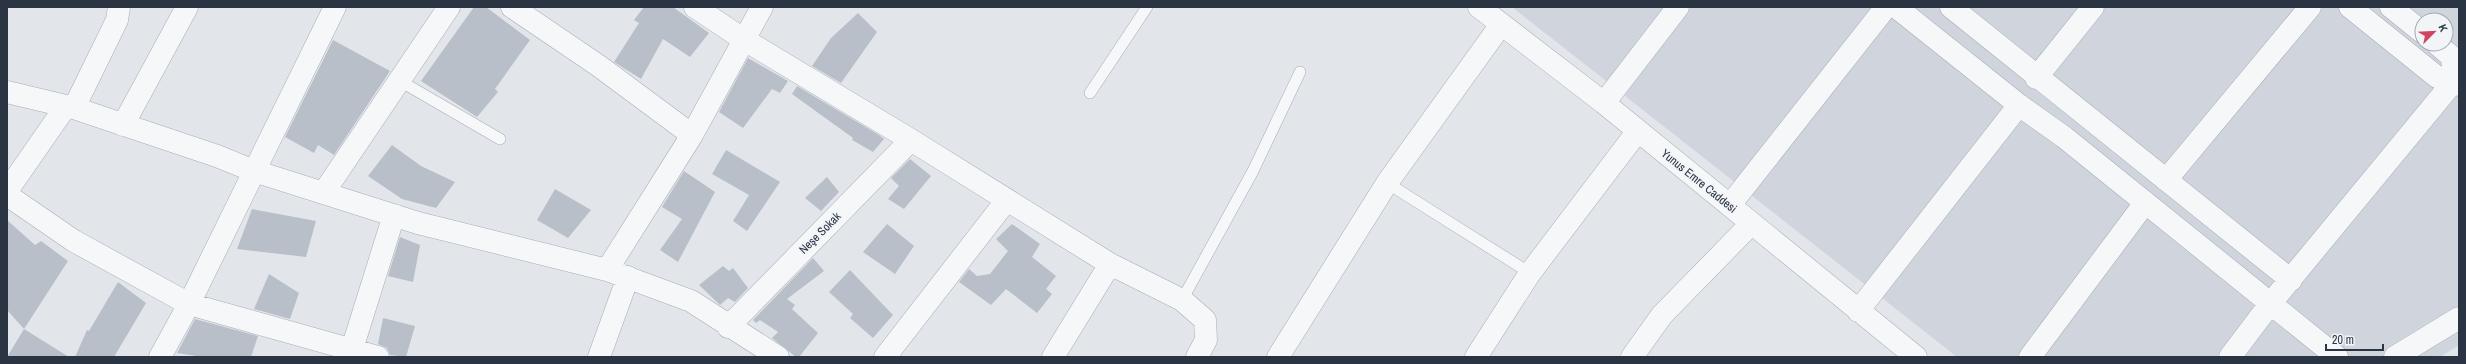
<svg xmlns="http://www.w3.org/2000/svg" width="2466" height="364" font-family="'Archivo Narrow',sans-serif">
  <rect width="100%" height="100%" fill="#e2e6eb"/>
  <path fill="#d0d5dd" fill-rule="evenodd" d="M1512,7h947v338l-19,12h-483zM2422,20h24v24h-24z"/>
  <path fill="#b9bfc8" d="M474,7h12l44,33 -35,49 3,3 -21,25 -56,-36z
    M644,7h29l36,26 -19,24 -27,-18 -22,40 -27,-17 25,-39 -5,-3z
    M858,13l19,19 -36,51 -29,-17 19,-28z
    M333,40l57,31 -56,84 -16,-10 -4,8 -29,-16z
    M748,58l40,23 -8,12 -8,-4 -29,39 -24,-16z
    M797,86l82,49 5,4 -11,13 -21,-12 1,-2 -61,-44z
    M392,145l29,21 34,16 -19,26 -34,-9 -34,-23z
    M726,150l54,32 -33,49 -14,-10 16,-26 -37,-21z
    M910,159l21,17 -27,33 -16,-10 11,-13 -8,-8z
    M684,171l31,21 -37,70 -18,-12 22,-31 -20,-12z
    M827,177l12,15 -18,19 -16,-13z
    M555,189l36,21 -23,28 -31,-18z
    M252,209l64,12 -10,36 -69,-8z
    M7,220l28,25 6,-4 27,20 -44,68 -17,-19z
    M887,224l27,22 -19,28 -32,-22z
    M1012,224l28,20 -8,13 24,19 -10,13 6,5 -15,19 -31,-24 -15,16 -32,-23 10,-13 8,7 13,-2 18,-23 -12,-12z
    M400,237l20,8 -7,37 -25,-6z
    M813,258l11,13 -37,28 8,6 -3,4 26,24 -19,24h-3l-24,-19 6,-6 -18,-12 -4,3 -3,-3z
    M723,266l6,5 4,-3 15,20 -13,14 -7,-4 -8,7 -21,-20z
    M850,270l43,45 -20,23 -23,-20 3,-4 -24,-22z
    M269,274l30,19 -9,26 -36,-10z
    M118,282l28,21 -32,54h-39l12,-27 2,1z
    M383,318l32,8 -9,31 -16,-2 -3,-7 -9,-4z
    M195,319l63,17 -7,21h-48l-26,-4z
    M24,329l45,28h-62z"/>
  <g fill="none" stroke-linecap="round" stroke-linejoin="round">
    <defs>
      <path id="service" d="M400,81l100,58
        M1090,93l57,-86
        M1387,183l143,90
        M1182,300l71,-129 47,-99"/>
      <path id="minor" d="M512,7l87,59 93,69
        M695,7l48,32 168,101 199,124 72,36 23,20 1,20 -9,17
        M1479,7l125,96 312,254
        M1896,7l123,98 45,32 273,220
        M1951,7l340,273
        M2350,7l87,70 17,4 5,4
        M2391,7l31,25
        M2036,78l57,-71
        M7,92l67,16 143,48 37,15 164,52 189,47 84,31 87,56
        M1604,103l74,-96
        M74,108l43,-88 2,-13
        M123,125l64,-118
        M2166,180l144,-173
        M7,191l59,-85
        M324,192l125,-185
        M7,195l67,46 115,63 189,53
        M1730,205l156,-198
        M607,270l85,-135 70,-128
        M1858,311l161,-206
        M728,327l183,-187
        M352,349l42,-134
        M160,357l29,-53 146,-297
        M599,357l29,-80
        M885,357l121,-156
        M1053,357l57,-93
        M1278,357l109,-174 113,-157
        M1476,357l54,-84 107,-141
        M1632,357l30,-42 89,-91
        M2030,357l115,-154
        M2230,357l40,-53 184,-223 -2,-24 -15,-13
        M2395,357l64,-39"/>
    </defs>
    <use href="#service" stroke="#a7adb5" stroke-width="12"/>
    <use href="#minor" stroke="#a7adb5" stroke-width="23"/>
    <use href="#service" stroke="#f5f7f9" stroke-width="11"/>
    <use href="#minor" stroke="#f5f7f9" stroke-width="22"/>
  </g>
  <g text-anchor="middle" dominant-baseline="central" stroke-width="4" stroke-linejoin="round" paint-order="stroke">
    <g font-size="12" fill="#2a3443" stroke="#f2f5f8">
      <text transform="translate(1699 181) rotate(39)">Yunus Emre Caddesi</text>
      <text transform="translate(820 233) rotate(-45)">Neşe Sokak</text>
    </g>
  </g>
  <rect width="2466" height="364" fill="none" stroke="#2a3443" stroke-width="16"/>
  <g transform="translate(2434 32) rotate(66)"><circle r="19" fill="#f2f5f8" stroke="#a2a8b0"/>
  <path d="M0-3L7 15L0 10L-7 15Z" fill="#d2465d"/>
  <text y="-6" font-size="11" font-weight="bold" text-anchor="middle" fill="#2a3443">K</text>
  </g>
  <path d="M2326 344v6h57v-6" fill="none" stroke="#2a3443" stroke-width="2"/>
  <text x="2332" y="344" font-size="12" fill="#2a3443" stroke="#f2f5f8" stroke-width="3" paint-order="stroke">20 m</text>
</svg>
